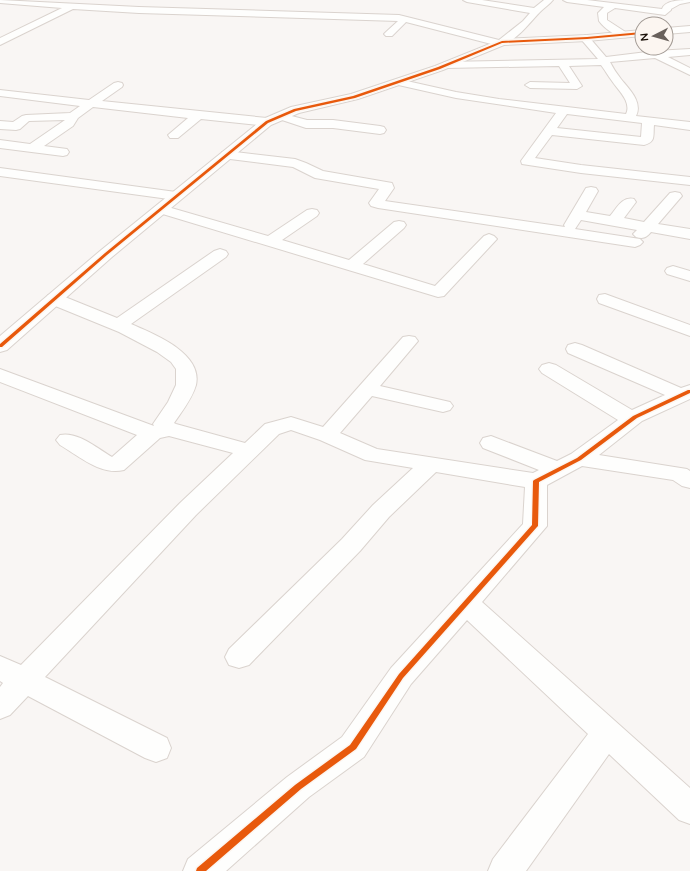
<svg xmlns="http://www.w3.org/2000/svg" width="690" height="871" font-family="Quicksand,sans-serif">
  <rect width="100%" height="100%" fill="#f9f6f4"/>
  <g fill="none" stroke-linecap="round" stroke-linejoin="round">
    <defs>
      <path id="minor" d="M0,0l139,7 260,8 100,25 24,-19 7,-8 -63,-11 -4,-2h19l52,8 10,-8h9c-3,4 -8,7 -12,11 -12,12 -25,31 -42,35l-93,-24 -14,14h-6l-2,-2 2,-2 12,-11 -259,-8 -66,-4 -73,36v-7l62,-30 -62,-5z
        M563,0h24l75,9c3,-9 19,-9 28,-9v2l-10,2 -9,5v1l-6,5 -50,-7 -8,5v7l20,13 2,2 -2,2c-9,2 -23,-9 -28,-16l-1,-8 6,-6 -37,-5z
        M585,35l3,1 18,21 49,-6 35,-2v6l-22,2 22,11v7l-35,-17 -45,4c3,6 7,12 11,17 8,10 22,23 15,37l54,6v8l-36,-5c-1,11 2,17 -10,20l-92,-10 -17,23 46,7 109,12v8l-109,-12 -59,-9 -1,-3 35,-48 -100,-15 -62,-14 -1,-2 5,-3 58,13 43,7 127,15c6,-12 -8,-24 -14,-33 -4,-5 -7,-11 -11,-16l-32,1 13,20 -5,3 -47,-1 -5,-3 5,-3 40,1 -11,-17 -114,2 -5,-3 5,-3 153,-3 -18,-21zM567,114l75,9 -1,14 -84,-9z
        M118,82l4,1 1,2 -1,2 -20,14 165,17 4,2 2,2 -2,2 -4,2 -66,-7 -23,19h-8l-2,-3 20,-17 -95,-11 -15,11 -5,8 -29,20 23,3 2,3 -2,3 -4,1 -63,-8v-8l30,4 35,-24 -36,1 -9,8 -4,1 -16,-1v-8l13,1 9,-6 4,-1 44,-2 10,-7 -80,-10v-6l89,10 25,-17z
        M280,113l27,7h26l47,6 4,1 2,3 -2,3 -4,1 -47,-6h-27l-30,-10 -2,-2 2,-2z
        M227,151l68,8 11,4 17,8 69,12 2,5 -9,13 180,26 -1,-2 22,-37 5,-1 5,1 2,3 -12,21 24,4c7,-8 12,-20 24,-17l2,3 -12,16 20,4 26,-29 5,-1 5,1 2,3 -24,28 32,5v10l-39,-7c-5,6 -8,7 -15,5l-3,-3 4,-4 -56,-10 -6,9 65,10 3,3 -3,3 -5,2 -257,-39 -7,-2 -2,-3 10,-14 -64,-11 -22,-11 -71,-9 -1,-3 1,-3z
        M0,168l176,24 5,1 2,3 -2,3 -5,1 -176,-24z
        M161,205l107,31 39,-26 5,-1 5,1 2,3 -2,3 -35,24 67,20 45,-38 5,-1 5,1 2,3 -2,3 -41,36 72,22 49,-50 5,-2 5,2 3,3 -53,57 -6,1 -282,-85 -2,-3 2,-3z
        M220,249l6,2 2,3 -2,3 -95,67c23,10 72,29 65,61 -4,14 -14,26 -22,38l2,1 69,19 20,-19 26,-7 32,10 80,-90 6,-1 6,1 3,4 -38,45 70,16 3,4 -3,4 -7,2 -71,-16 -32,37 37,16 156,24 6,-3 -56,-22 -3,-5 3,-5 8,-2 66,25 14,-7 47,-34 -76,-47 -3,-4 3,-4 7,-2 7,2 76,45 33,-15 -97,-42 -2,-4 2,-4 7,-2 7,2 99,43 9,-3v14l-48,22 -43,34 88,14 3,2v17l-8,-2 -9,-6 -91,-14 -35,19v41l-65,76 208,186v36l-11,-4 -70,-66 -83,117h-38l5,-12 95,-125 -121,-114 -56,64 -47,73 -55,40 -83,74h-43l5,-12 99,-82 55,-40 49,-69 132,-144 2,-37 -89,-15 -47,45 -29,34 -111,114 -10,3 -10,-3 -4,-8 4,-8 113,-110 31,-34 40,-37 -48,-8 -45,-20 -29,-10 -12,4 -83,81 -151,162 122,61 4,10 -4,10 -11,4 -11,-4 -117,-62 -18,19 -10,4v-32l3,-4 -3,-2v-25l21,9 159,-162 53,-50 -64,-17 -9,2 -36,32c-23,6 -45,-14 -64,-25l-4,-5 4,-5c17,-4 37,13 52,22l25,-22 -137,-53v-13l154,57 -1,-2 15,-22 8,-17v-16l-5,-7 -14,-10 -38,-20 -71,-29 -2,-4 2,-4 6,-1 6,1 57,23 97,-67z
        M673,266l17,5v10l-23,-7 -2,-3 2,-3z
        M605,294l85,31v11l-91,-33 -2,-4 2,-4z"/>
      <path id="tertiary" d="M690,26v6l-24,2v-6z
        M642,30v6l-55,5 -83,4 -61,25 -85,29 -59,14 -28,12 -159,132 -105,93 -7,2v-16l100,-85 163,-132 28,-12 60,-13 84,-28 67,-27 85,-4z"/>
    </defs>
    <use href="#minor" stroke="#dad3ce" stroke-width="2"/>
    <use href="#tertiary" stroke="#dad3ce" stroke-width="2"/>
    <use href="#minor" fill="#fefefd" fill-rule="evenodd"/>
    <use href="#tertiary" fill="#fefefd" fill-rule="evenodd"/>
    <defs>
      <path id="cycleway" d="M642,32v2l-55,5 -85,4 -62,26 -85,29 -59,13 -28,12 -161,132 -105,92h-2v-3l105,-91 161,-132 28,-12 59,-13 85,-29 64,-26 85,-4z
        M688,390h2v3l-53,25 -56,42 -42,22 -1,44 -1,1 -134,151 -47,71 -55,40 -95,82h-10l1,-3 98,-83 55,-40 49,-71 133,-149 1,-44 1,-1 43,-22 56,-42z"/>
    </defs>
    <use href="#cycleway" stroke="#fcf6f1" stroke-width="3"/>
    <use href="#cycleway" fill="#e8590c" fill-rule="evenodd"/>
  </g>
  <g transform="translate(654 36) rotate(264)"><circle r="19" fill="#fcf6f1" stroke="#a29a94"/>
  <path d="M0-3L7 15L0 10L-7 15Z" fill="#68605b"/>
  <text y="-6" font-size="11" font-weight="bold" text-anchor="middle" fill="#1a1008">N</text>
  </g>
</svg>
